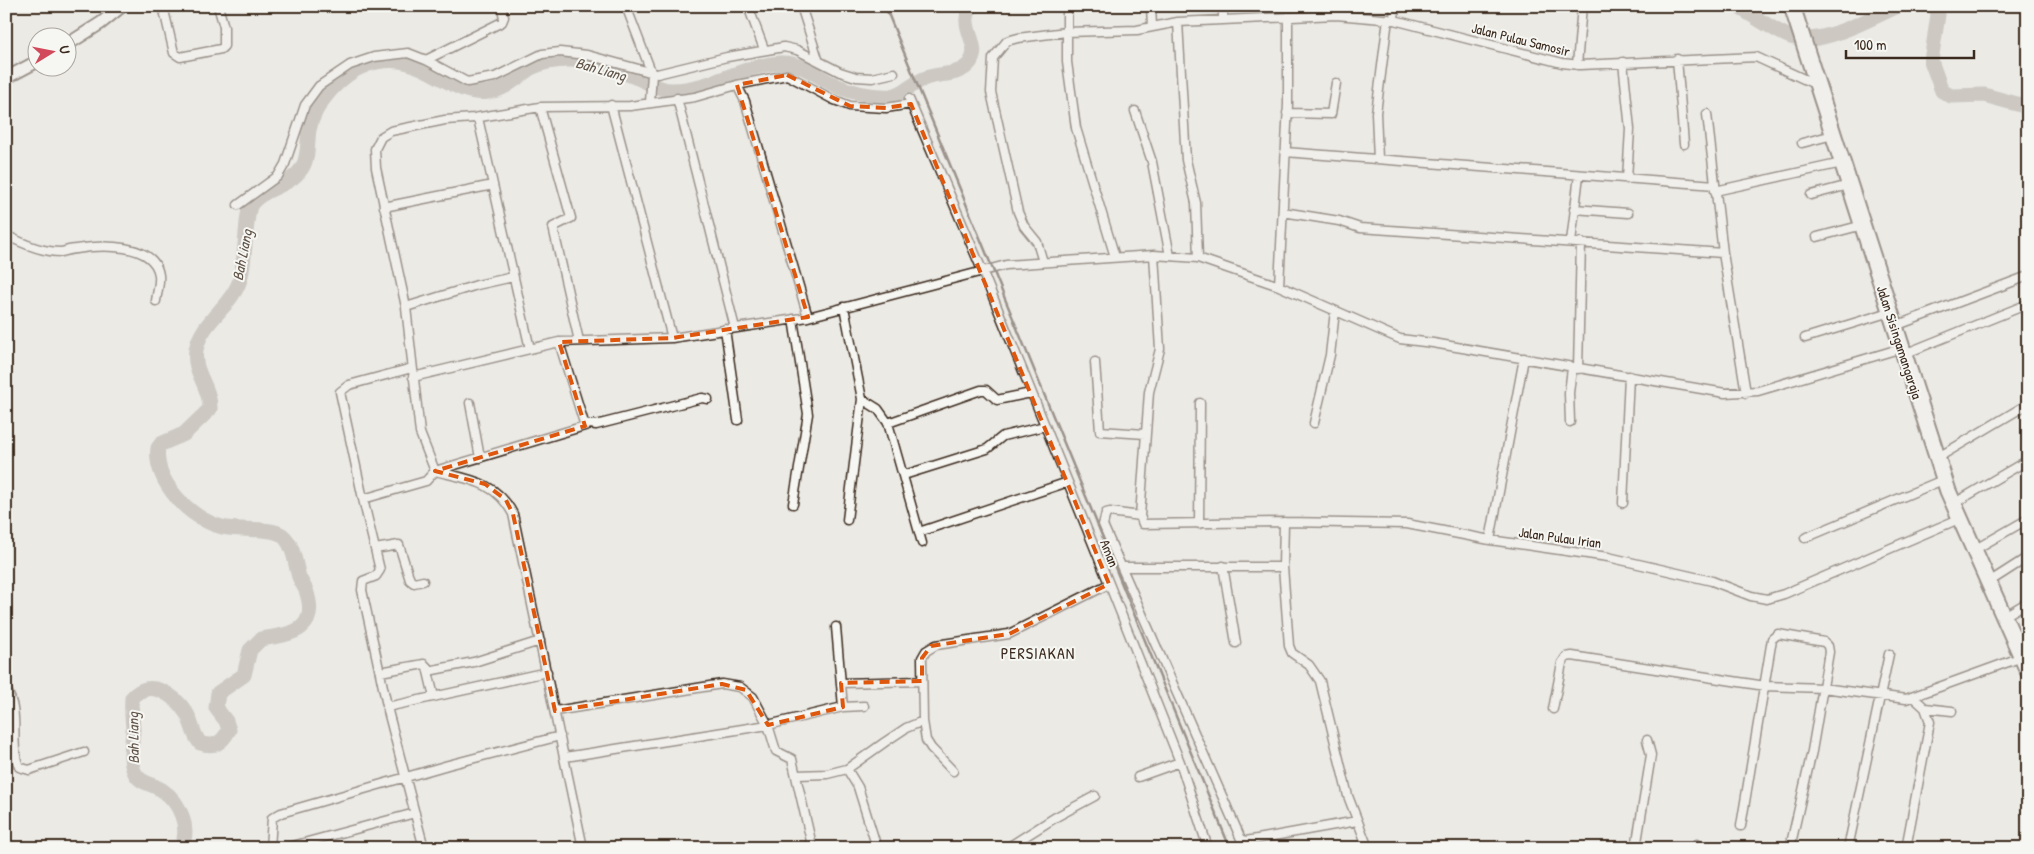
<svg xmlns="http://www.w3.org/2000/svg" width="2034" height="854" font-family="'Patrick Hand',sans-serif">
  <rect width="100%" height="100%" fill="#ebeae5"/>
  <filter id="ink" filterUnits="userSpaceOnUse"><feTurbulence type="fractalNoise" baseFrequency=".02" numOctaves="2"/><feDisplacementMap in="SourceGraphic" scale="10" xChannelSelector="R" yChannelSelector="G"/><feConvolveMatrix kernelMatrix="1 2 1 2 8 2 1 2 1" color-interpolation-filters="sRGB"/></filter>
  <g filter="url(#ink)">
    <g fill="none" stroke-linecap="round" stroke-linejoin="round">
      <path stroke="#a8a198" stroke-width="15" d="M1737,6c17,10 33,22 51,30 30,13 82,-18 110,-30
        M1936,6l2,9 -7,46 11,30 9,5 33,-1 44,12
        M181,848c10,-20 -1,-46 -19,-58 -10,-7 -23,-6 -28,-19 -6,-13 -1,-29 -1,-43 -1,-11 -2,-19 -1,-30 18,-21 43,-3 55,16 5,9 6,21 13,29 15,5 22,0 29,-13l-3,-9 -10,-13 2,-15 26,-18 6,-25 11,-11c31,-5 59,-8 45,-49 -2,-4 -5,-8 -7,-13 -4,-13 -5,-33 -17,-42 -11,-8 -45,-4 -60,-8 -31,-7 -69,-46 -64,-79l3,-4 23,-10 26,-25c1,-22 -18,-37 -14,-59 5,-28 32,-41 42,-65 9,-19 6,-73 14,-82 12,-16 37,-15 50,-35 7,-11 5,-26 7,-38 5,-26 32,-56 57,-65 57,-20 80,33 122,27 18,-2 29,-15 43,-24 11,-6 26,-8 39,-8 22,-1 50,11 70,19 10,4 20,11 31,11 37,1 72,-25 109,-27 20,-1 34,11 51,20 17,9 41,14 60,13 14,-2 23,-14 35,-18 14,-5 31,-2 42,-13 13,-14 0,-28 -1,-43 -1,-5 2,-10 3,-16"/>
      <defs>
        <path id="street" d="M163,6l11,47 6,4 41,-8 3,-3v-19l-6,-21
          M626,6l26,68 -2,28
          M748,6l16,43
          M801,6l17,53
          M1067,6v56l9,66 39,129
          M1151,6l1,21
          M1223,6v14
          M1394,20l1,-14
          M1178,22l8,138 10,43 2,55
          M1677,59l7,85
          M426,60l76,-38 2,-5 -3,-11
          M1623,62l7,67 -3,50
          M1577,65l5,-59
          M737,85l50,-10 45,24 18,7 36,2 25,-4
          M677,98l58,230
          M909,99l73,171 130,321 68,171 28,86
          M611,105l61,233
          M540,107l31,111 -18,9 26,114
          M1135,111l17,51 18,94
          M1287,113l44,1 5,-31
          M1707,114l16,139 23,140
          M478,118l52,231
          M1802,143l31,-8
          M1285,152l430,33
          M1378,159l-2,-46 12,-94
          M1715,191l127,-28
          M1811,195l38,-10
          M238,205l40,-29 7,-12 20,-59 14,-19 31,-21 24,-8 34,-4 18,7 41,22 28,-5 47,-23 18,-2 27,3 70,19 70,-17 57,-10 13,3 43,22 16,5 16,1 22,-5
          M384,207l109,-22
          M1574,209l54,4
          M1283,212l56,9 21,7 363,25
          M6,235c17,9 36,17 55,17 5,-1 10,-3 15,-3 24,-4 78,-7 83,26 1,8 -2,18 -3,26
          M1817,237l46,-12
          M1571,242l8,-67
          M1154,255l6,94 -11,43 -9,124 3,8 141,-2 123,2 83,16 118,17 104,24 39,15 16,3 17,-5 177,-76
          M1043,262l-6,-20 -13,-16 -6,-14 -27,-120 2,-34 14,-17 11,-3 48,-6 71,-2 41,-8 158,-7 58,5 168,43 18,2 176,-8 61,28
          M1279,286l9,-182v-87
          M406,307l71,-22 36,-8
          M844,307l18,92 -15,121
          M1895,326l133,-50
          M725,329l13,91
          M1805,338l85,-26
          M559,342l25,81 12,2 106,-27 6,1
          M1904,354l124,-50
          M1095,362l5,69 45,3
          M1578,369l3,-127
          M413,377l146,-35 113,-4 136,-21 198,-52 148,-10 44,3 81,28 121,53 33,4 292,50 33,-2 144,-43
          M862,399l16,10 10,14 34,120
          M470,403l10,55
          M1570,422l-1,-29 3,-25
          M888,423l93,-33h5l11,10 34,-7
          M1314,423l16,-68 5,-44
          M1937,458l91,-54
          M904,475l83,-26 16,-13 42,-10
          M363,499l-23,-107 9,-7 63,-17
          M1623,503l6,-127
          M793,504l15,-90 -15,-95
          M1953,504l75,-44
          M1140,516l-30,-4 -4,1 -3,12 138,314 5,2 111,-20
          M1284,522l-1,45 6,79 3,7 17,12 11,16 28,115 20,52
          M1199,524l1,-121
          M919,532l149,-50
          M1805,538l140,-59
          M1490,540l34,-182
          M375,549l24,-4 11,35 4,3 9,-2
          M1974,550l54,-31
          M1223,566l13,77
          M1122,567h161
          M1989,582l39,-25
          M2003,617l25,-15
          M836,627l7,80
          M428,671l46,-9 66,-21
          M380,672l44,-8 3,3 7,30
          M841,683l81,-2
          M6,689c15,24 3,54 13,78l10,3 55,-18
          M387,707l160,-35
          M1925,708l27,3
          M1553,709l9,-46 4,-6 6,-1 193,30 58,2 83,11 116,-42
          M555,711l167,-27 18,3 13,10 15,28 8,26 16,8 19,82 -4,7
          M565,757l203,-32 75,-18 21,-1
          M847,769l11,18 19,61
          M953,771l-22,-23 -5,-8 -3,-19 -1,-63 4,-7 10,-6 73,-11 100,-50
          M797,775l30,-1 20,-5 38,-27 21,-14 17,-7
          M1138,777l42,-15
          M1741,826l31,-187 6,-5 46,8 4,4 1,6 -17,99 -22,97
          M270,848l2,-30 9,-5 167,-48 112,-29
          M285,848l130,-35
          M424,848l-35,-133 -27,-125 1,-9 13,-5 4,-6 -17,-71 63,-18 9,-10 153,-46
          M583,848l-70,-334c-17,-33 -45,-35 -78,-43l-15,-38 -14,-126 -30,-139 -1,-19 6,-12 10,-6 54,-11 29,-2 66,-11 90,-1 65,-9 42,-12 8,16 63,216
          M1007,848l49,-31 39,-21
          M1636,848l15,-93 -4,-15
          M1697,848v-4
          M1848,848l41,-194
          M1906,848l24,-126 -5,-14 -12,-11"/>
        <path id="secondary" d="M68,44l33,-21 21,-17
          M6,78l32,-17"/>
        <path id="highway" d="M1792,6l156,485 80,180"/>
      </defs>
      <use href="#street" stroke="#3b2a1e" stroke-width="11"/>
      <use href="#secondary" stroke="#3b2a1e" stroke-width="15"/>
      <use href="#highway" stroke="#3b2a1e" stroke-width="19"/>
      <use href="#street" stroke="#f6f6f2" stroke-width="8"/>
      <use href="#secondary" stroke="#f6f6f2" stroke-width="11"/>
      <use href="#highway" stroke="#f6f6f2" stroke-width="15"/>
      <path stroke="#3b2a1e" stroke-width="2.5" d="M885,6l345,842"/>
    </g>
  </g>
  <path d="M0 0H2034V854H0ZM787,75l63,31 36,2 25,-4 198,480 -100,50 -78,12 -9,12v23l-81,2 2,24 -75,18 -22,-35 -24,-6 -167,27 -42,-197 -7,-14 -21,-16 -50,-13 150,-45 -26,-84 113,-4 136,-21 -71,-232z" fill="#ebeae5" fill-opacity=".55" fill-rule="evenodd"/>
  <path fill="none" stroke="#df570d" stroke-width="4" stroke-dasharray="10 6" stroke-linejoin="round" d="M787,75l63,31 36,2 25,-4 198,480 -100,50 -78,12 -9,12v23l-81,2 2,24 -75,18 -22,-35 -24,-6 -167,27 -42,-197 -7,-14 -21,-16 -50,-13 150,-45 -26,-84 113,-4 136,-21 -71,-232z"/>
  <g text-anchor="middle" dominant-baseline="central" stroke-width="4" stroke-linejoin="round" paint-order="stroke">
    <g font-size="14" fill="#3b2a1e" stroke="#f6f6f2">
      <text transform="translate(1521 39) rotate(14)">Jalan Pulau Samosir</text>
      <text transform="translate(1900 342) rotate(72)">Jalan Sisingamangaraja</text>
      <text transform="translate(1560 537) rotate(8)">Jalan Pulau Irian</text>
      <text transform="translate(1110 553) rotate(68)">Aman</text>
    </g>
    <g font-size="15" font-style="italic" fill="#615449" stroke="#f6f6f2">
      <text transform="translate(601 69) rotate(16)">Bah Liang</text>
      <text transform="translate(242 255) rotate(-79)">Bah Liang</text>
      <text transform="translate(133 738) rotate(-91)">Bah Liang</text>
    </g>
    <g font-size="16" letter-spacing="1" fill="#3b2a1e" stroke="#f6f6f2">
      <text x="1038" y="653">PERSIAKAN</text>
    </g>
  </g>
  <rect width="2034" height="854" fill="none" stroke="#f6f6f2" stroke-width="25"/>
  <rect x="12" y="12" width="2009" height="829" fill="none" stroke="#3b2a1e" stroke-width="2" filter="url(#ink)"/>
  <g transform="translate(52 52) rotate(80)"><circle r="24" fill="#f6f6f2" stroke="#aba49d"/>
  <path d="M0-4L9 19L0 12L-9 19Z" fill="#d1495b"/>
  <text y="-8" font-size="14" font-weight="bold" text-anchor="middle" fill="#3b2a1e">U</text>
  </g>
  <path d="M1846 50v8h128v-8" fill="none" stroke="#3b2a1e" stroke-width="2.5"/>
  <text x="1854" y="50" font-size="15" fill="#3b2a1e" stroke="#f6f6f2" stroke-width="4" paint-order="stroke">100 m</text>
</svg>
